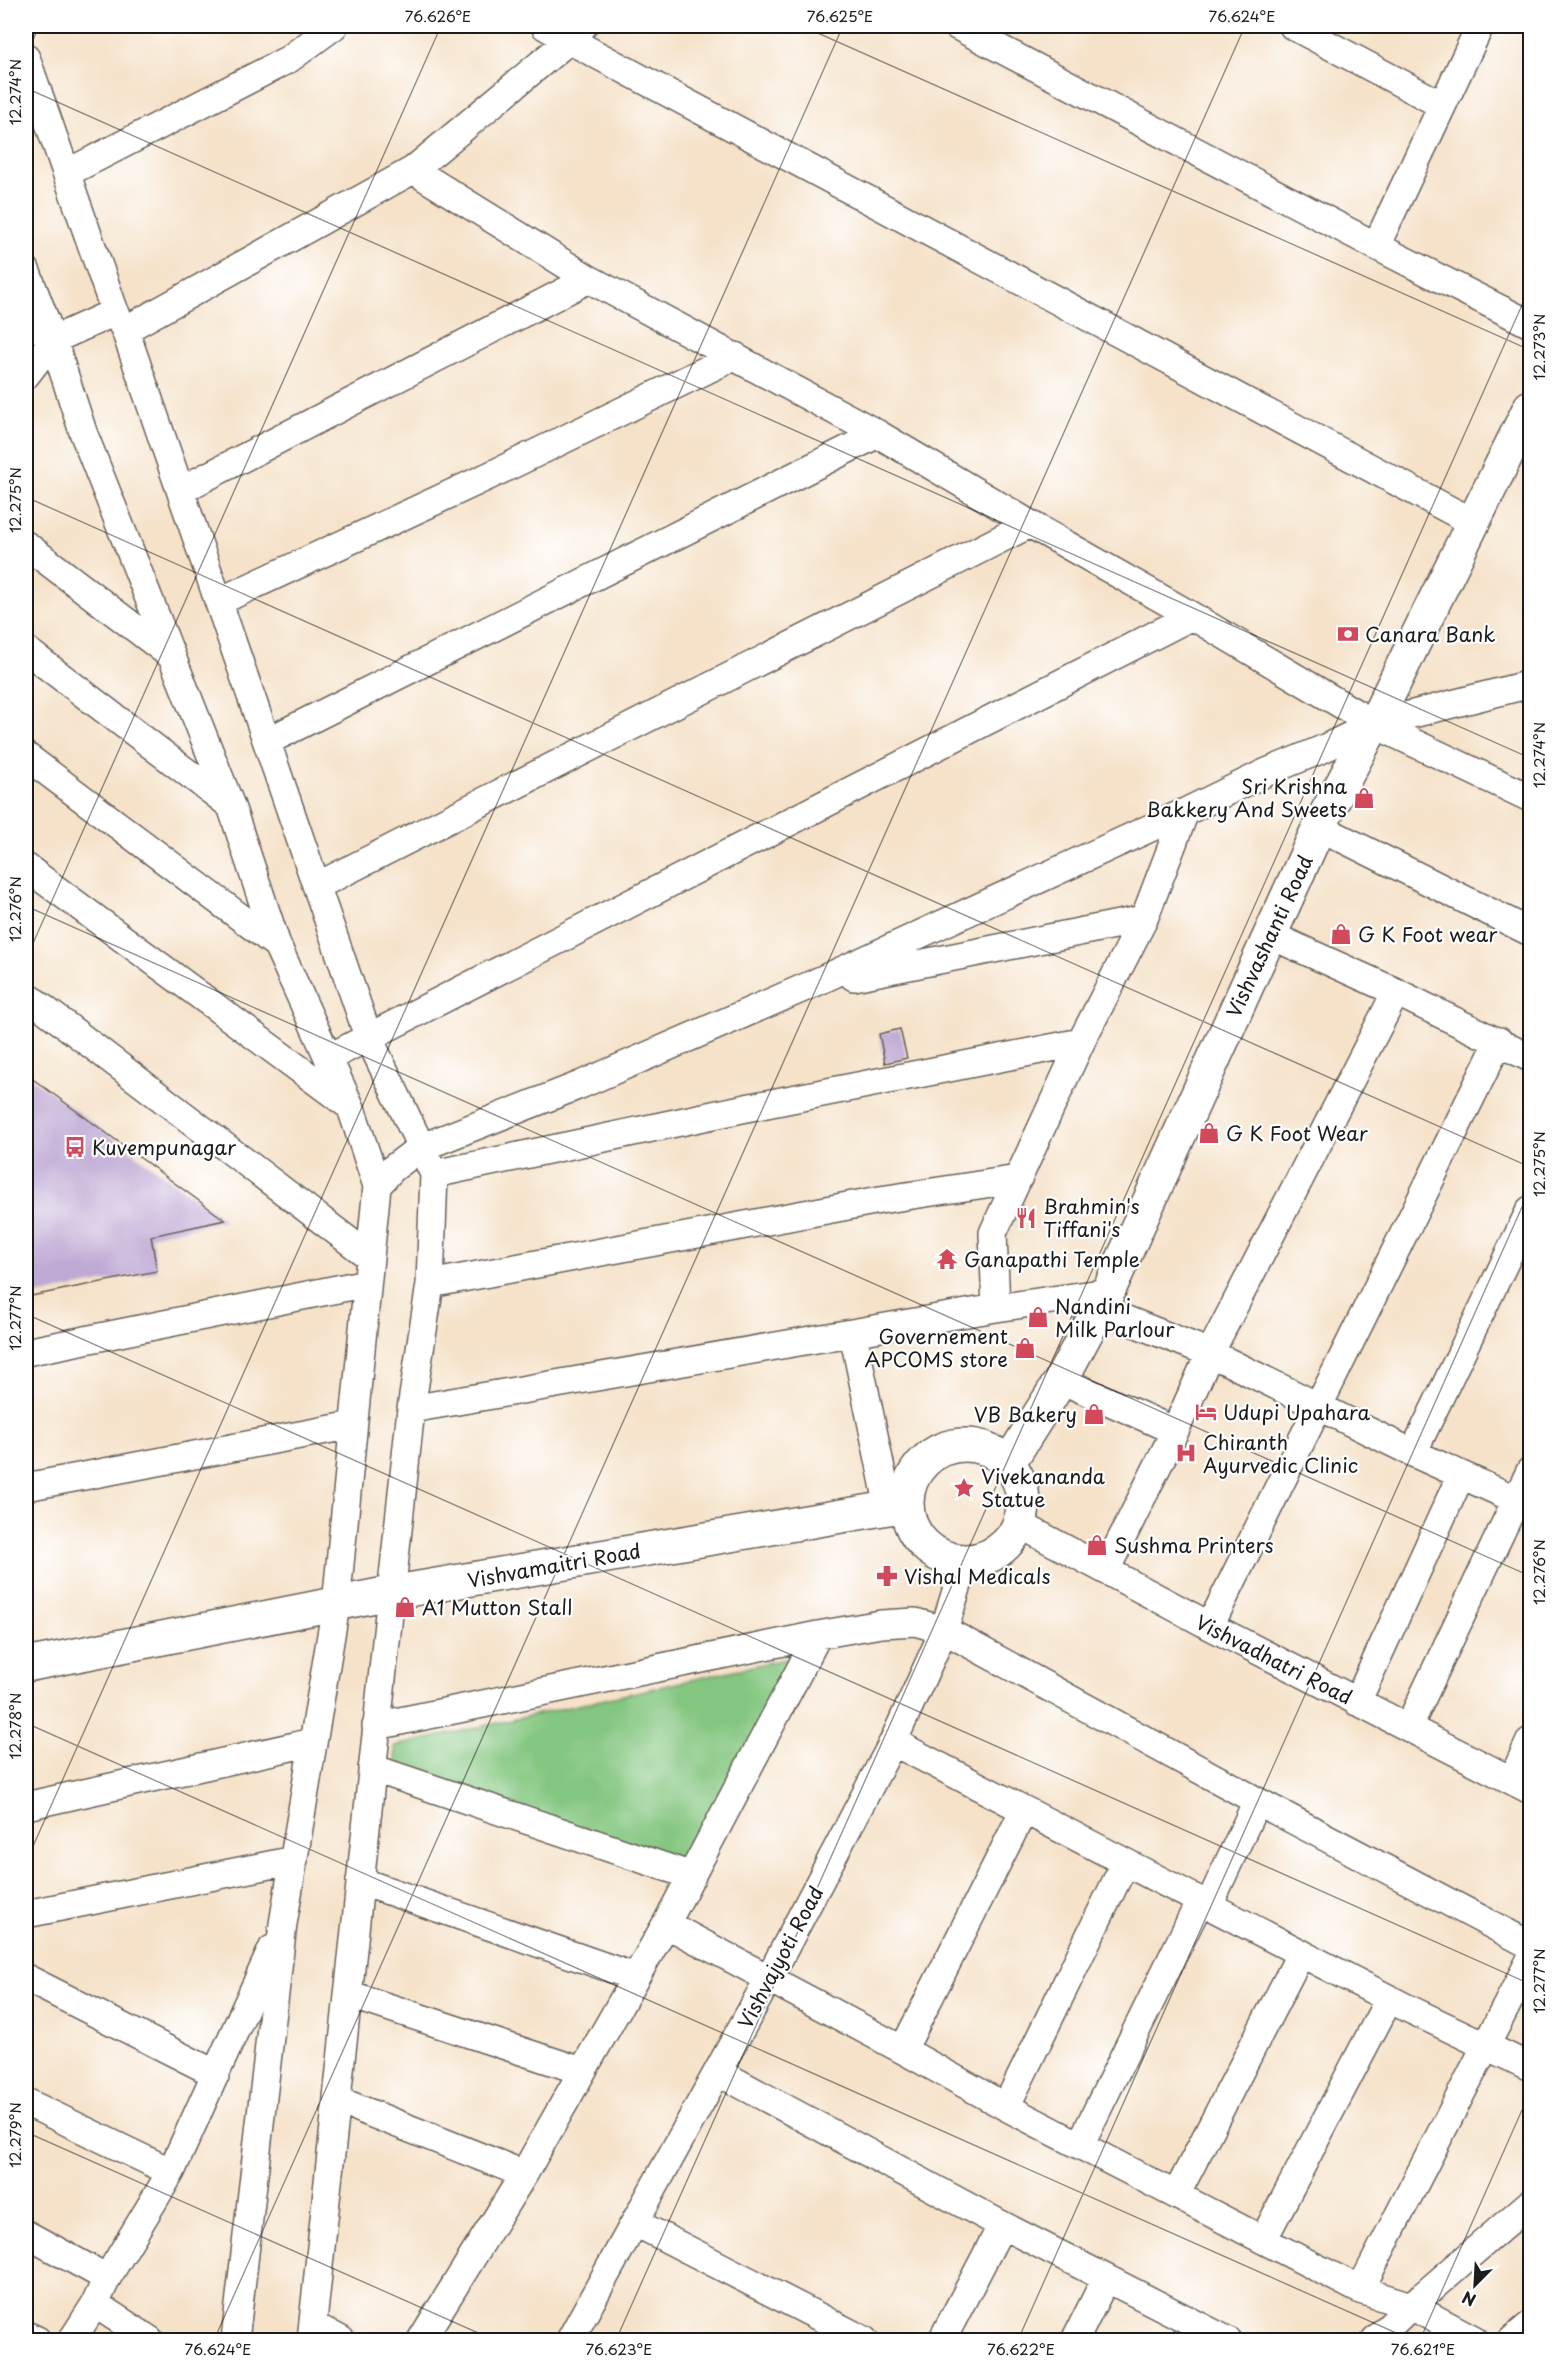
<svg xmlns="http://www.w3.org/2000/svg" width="1556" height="2366" font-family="'Playpen Sans',sans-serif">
  <rect width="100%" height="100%" fill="#fff"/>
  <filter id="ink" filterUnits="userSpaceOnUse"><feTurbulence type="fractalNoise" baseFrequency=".0167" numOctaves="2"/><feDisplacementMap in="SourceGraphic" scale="12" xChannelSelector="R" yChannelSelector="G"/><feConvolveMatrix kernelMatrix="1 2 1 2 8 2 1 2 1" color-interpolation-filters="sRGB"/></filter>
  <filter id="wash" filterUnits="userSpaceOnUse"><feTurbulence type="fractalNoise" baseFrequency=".008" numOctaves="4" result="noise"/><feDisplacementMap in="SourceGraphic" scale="24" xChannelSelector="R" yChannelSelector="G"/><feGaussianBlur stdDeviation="1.35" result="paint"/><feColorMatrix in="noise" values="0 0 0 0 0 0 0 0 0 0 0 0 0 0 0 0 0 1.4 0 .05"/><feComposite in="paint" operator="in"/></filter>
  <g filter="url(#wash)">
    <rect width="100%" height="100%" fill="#f5e2c9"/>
    <path fill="#83c67f" stroke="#50714e" stroke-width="1.5" d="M798,1656l-115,205 -287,-95 -1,-20z"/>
    <g id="blocks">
      <path fill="#bea8d4" d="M900,1029l7,29 -22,5 -6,-29z
        M26,1074l199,146 -74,16 6,35 -131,26z"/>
    </g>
  </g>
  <g filter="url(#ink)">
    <use href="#blocks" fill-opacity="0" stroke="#686159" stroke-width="1.5"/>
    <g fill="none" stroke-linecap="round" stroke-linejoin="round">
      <defs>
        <path id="minor" d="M545,26l24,14 905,483
          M957,26l419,220 154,78
          M1293,26l149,79
          M26,58l89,254 10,18 243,706 66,138 -4,110 -19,125 -100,931
          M413,170l176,109 289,155 152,90 162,92 182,108 156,74
          M67,173l222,-114 45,-33
          M1376,246l104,-220
          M26,270l27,70 30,92 148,374 46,139 74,163 26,78 -41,419 -53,319 -48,416
          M125,330l288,-160 156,-130 14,-14
          M53,340l62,-28
          M26,375l27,-35 -11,-9
          M181,490l408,-211
          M26,545l143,109
          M220,601l271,-126 244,-119
          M26,650l204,155
          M268,741l610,-307
          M26,756l251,189
          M1319,827l211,105
          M26,867l322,238
          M317,886l713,-362
          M1270,935l126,57 134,66
          M854,977l290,-58
          M26,995l344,262
          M328,1058l864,-442
          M434,1174l317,-67 330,-65
          M377,1186l15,-17 28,-21 160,-63 228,-99 377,-174 82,-40 58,-24 49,-24 156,-40
          M430,1284l450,-84 138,-21
          M996,1308l-3,-75 88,-191 63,-123 41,-107
          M1099,1309l111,44 203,100 117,53
          M853,1333l36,175
          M26,1352l341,-69
          M1061,1380l114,51
          M411,1409l585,-101 112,-16
          M1413,1453l117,-243
          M26,1487l327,-62
          M1019,1524l191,102 320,164
          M1106,1570l69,-139 35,-78 186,-361
          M1210,1626l289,-585
          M1357,1702l104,-227
          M376,1726l442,-91 63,-11 34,-2 29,8 313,171 273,144
          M1409,1726l121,-255
          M893,1742l512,265 125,60
          M372,1768l320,108
          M1512,1780l18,-39
          M26,1806l287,-64
          M360,1881l275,96
          M1209,1905l48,-104
          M26,1914l268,-54
          M666,1924l237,126 103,57 170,88 184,95 51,16 64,34
          M26,1978l190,96
          M348,1994l234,77
          M903,2050l121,-240
          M718,2072l284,153 225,115
          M337,2100l187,74
          M26,2102l145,70
          M1006,2107l119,-244
          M1080,2145l120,-244
          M1176,2195l125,-242
          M636,2223l228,117
          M26,2234l81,44
          M1263,2240l126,-241
          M1360,2290l170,-330
          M95,2304l55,36
          M313,2325l28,15
          M26,2335l11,5
          M72,2340l23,-36 12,-26 64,-106 101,-223
          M421,2340l103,-166 142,-250 152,-289
          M570,2340l199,-362 124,-236 51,-112 21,-68
          M942,2340l60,-115
          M1075,2340l30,-60
          M1375,2340l36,-34 119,-103
          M1512,2340l18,-15"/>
        <path id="tertiary" d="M907 1503a58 58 0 1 1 116 0a58 58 0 1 1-116 0Z
          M1008,1464l53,-84 47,-88 211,-465 55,-103 156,-317
          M26,1665l364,-72 516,-88"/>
      </defs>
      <use href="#minor" stroke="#686159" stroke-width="30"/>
      <use href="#tertiary" stroke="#686159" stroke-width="36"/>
      <use href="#minor" stroke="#fff" stroke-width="27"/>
      <use href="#tertiary" stroke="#fff" stroke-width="33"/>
    </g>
  </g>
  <path fill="none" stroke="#1c1c1c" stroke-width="1.5" stroke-opacity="0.45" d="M802,26l728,324M26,56l13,-30M26,88l1504,670M26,497l1504,670M26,906l1504,670M26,959l415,-933M26,1314l1504,670M26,1723l1386,617M26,1862l817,-1836M26,2132l468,208M214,2340l1031,-2314M616,2340l914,-2053M1018,2340l512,-1151M1420,2340l110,-248"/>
  <defs>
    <symbol id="bank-bare" viewBox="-9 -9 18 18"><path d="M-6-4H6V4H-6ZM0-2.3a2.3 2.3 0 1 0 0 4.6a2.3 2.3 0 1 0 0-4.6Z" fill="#d1495b" stroke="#fff" stroke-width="2.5" paint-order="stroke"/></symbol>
    <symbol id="shop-bare" viewBox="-9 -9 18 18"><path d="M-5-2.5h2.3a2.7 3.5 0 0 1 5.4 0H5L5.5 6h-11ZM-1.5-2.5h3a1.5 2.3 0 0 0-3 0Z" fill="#d1495b" stroke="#fff" stroke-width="2.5" paint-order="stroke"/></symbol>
    <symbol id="bus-bare" viewBox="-9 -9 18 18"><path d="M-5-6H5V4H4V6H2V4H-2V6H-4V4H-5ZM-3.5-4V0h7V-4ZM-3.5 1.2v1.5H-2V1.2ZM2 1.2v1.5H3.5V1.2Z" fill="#d1495b" stroke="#fff" stroke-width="2.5" paint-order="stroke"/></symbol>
    <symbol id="restaurant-bare" viewBox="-9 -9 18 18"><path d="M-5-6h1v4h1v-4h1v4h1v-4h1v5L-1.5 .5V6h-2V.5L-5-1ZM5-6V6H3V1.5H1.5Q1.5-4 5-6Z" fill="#d1495b" stroke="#fff" stroke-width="2.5" paint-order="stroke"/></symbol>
    <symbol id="temple-bare" viewBox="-9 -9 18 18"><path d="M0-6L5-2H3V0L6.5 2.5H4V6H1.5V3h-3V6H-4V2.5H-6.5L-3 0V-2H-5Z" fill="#d1495b" stroke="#fff" stroke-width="2.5" paint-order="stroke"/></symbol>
    <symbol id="hotel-bare" viewBox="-9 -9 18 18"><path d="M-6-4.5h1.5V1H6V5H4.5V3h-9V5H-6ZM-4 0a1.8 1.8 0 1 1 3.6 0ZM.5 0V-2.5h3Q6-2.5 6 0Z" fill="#d1495b" stroke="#fff" stroke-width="2.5" paint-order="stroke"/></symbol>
    <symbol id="hospital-bare" viewBox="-9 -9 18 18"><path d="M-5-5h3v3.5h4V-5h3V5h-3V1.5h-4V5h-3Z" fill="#d1495b" stroke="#fff" stroke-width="2.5" paint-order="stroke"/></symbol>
    <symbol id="sight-bare" viewBox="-9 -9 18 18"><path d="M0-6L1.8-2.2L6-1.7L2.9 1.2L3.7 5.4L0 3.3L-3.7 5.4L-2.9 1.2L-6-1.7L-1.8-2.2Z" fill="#d1495b" stroke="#fff" stroke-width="2.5" paint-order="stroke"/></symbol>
    <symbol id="pharmacy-bare" viewBox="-9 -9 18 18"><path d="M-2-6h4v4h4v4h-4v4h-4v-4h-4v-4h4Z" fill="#d1495b" stroke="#fff" stroke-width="2.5" paint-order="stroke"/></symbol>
  </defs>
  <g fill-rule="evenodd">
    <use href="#bank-bare" x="1333" y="619" width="30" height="30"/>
    <use href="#shop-bare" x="1349" y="783" width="30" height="30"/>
    <use href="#shop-bare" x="1326" y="919" width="30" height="30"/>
    <use href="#shop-bare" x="1194" y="1118" width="30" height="30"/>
    <use href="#bus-bare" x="60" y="1132" width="30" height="30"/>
    <use href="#restaurant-bare" x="1011" y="1203" width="30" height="30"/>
    <use href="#temple-bare" x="932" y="1244" width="30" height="30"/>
    <use href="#shop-bare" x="1023" y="1302" width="30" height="30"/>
    <use href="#shop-bare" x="1010" y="1333" width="30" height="30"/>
    <use href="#hotel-bare" x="1191" y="1397" width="30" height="30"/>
    <use href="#shop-bare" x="1079" y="1399" width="30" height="30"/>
    <use href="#hospital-bare" x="1171" y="1438" width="30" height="30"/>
    <use href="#sight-bare" x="949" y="1473" width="30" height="30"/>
    <use href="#shop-bare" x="1082" y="1530" width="30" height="30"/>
    <use href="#pharmacy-bare" x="872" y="1561" width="30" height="30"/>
    <use href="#shop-bare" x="390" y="1592" width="30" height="30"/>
  </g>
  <g text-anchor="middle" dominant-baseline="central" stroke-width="4.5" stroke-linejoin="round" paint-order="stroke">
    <g font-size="20" fill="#1c1c1c" stroke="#fff" text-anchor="start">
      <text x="1365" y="634">Canara Bank</text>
      <text x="1347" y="786" text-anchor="end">Sri Krishna<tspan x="1347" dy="23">Bakkery And Sweets</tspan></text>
      <text x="1358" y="934">G K Foot wear</text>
      <text x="1226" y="1133">G K Foot Wear</text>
      <text x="92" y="1147">Kuvempunagar</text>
      <text x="1043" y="1206">Brahmin's<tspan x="1043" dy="23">Tiffani's</tspan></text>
      <text x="964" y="1259">Ganapathi Temple</text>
      <text x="1055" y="1306">Nandini<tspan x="1055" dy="23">Milk Parlour</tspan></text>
      <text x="1008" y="1336" text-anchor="end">Governement<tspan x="1008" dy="23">APCOMS store</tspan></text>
      <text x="1223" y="1412">Udupi Upahara</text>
      <text x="1077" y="1414" text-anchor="end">VB Bakery</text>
      <text x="1203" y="1442">Chiranth<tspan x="1203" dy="23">Ayurvedic Clinic</tspan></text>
      <text x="981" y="1476">Vivekananda<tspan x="981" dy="23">Statue</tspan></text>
      <text x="1114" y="1545">Sushma Printers</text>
      <text x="904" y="1576">Vishal Medicals</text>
      <text x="422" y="1607">A1 Mutton Stall</text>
    </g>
    <g font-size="20" fill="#1c1c1c" stroke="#fff">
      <text transform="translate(1269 936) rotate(-65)">Vishvashanti Road</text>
      <text transform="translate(554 1565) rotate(-10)">Vishvamaitri Road</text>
      <text transform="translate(1274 1659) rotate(27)">Vishvadhatri Road</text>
      <text transform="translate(780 1957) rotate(-62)">Vishvajyoti Road</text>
    </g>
  </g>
  <rect width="1556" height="2366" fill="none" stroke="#fff" stroke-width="66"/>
  <g transform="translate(1475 2285) rotate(204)" stroke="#ffffff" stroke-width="4.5" paint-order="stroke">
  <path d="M0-4.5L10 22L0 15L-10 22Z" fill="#1c1c1c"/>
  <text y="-9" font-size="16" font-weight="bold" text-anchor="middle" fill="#1c1c1c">N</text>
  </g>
  <rect x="33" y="33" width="1490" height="2300" fill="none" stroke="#1c1c1c" stroke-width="2"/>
  <g font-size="15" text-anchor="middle" fill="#1c1c1c">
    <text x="438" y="22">76.626°E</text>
    <text x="840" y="22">76.625°E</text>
    <text x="1242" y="22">76.624°E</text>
    <text transform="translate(16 92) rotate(-90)" y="5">12.274°N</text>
    <text transform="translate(1540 347) rotate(-90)" y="5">12.273°N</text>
    <text transform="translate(16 500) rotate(-90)" y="5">12.275°N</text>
    <text transform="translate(1540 755) rotate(-90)" y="5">12.274°N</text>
    <text transform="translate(16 909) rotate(-90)" y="5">12.276°N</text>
    <text transform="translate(1540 1164) rotate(-90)" y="5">12.275°N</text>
    <text transform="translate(16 1318) rotate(-90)" y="5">12.277°N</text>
    <text transform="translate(1540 1572) rotate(-90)" y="5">12.276°N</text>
    <text transform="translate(16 1726) rotate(-90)" y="5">12.278°N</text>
    <text transform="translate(1540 1981) rotate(-90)" y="5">12.277°N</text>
    <text transform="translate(16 2135) rotate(-90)" y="5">12.279°N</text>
    <text x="218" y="2355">76.624°E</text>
    <text x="619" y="2355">76.623°E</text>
    <text x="1021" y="2355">76.622°E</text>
    <text x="1423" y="2355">76.621°E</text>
  </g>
</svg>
